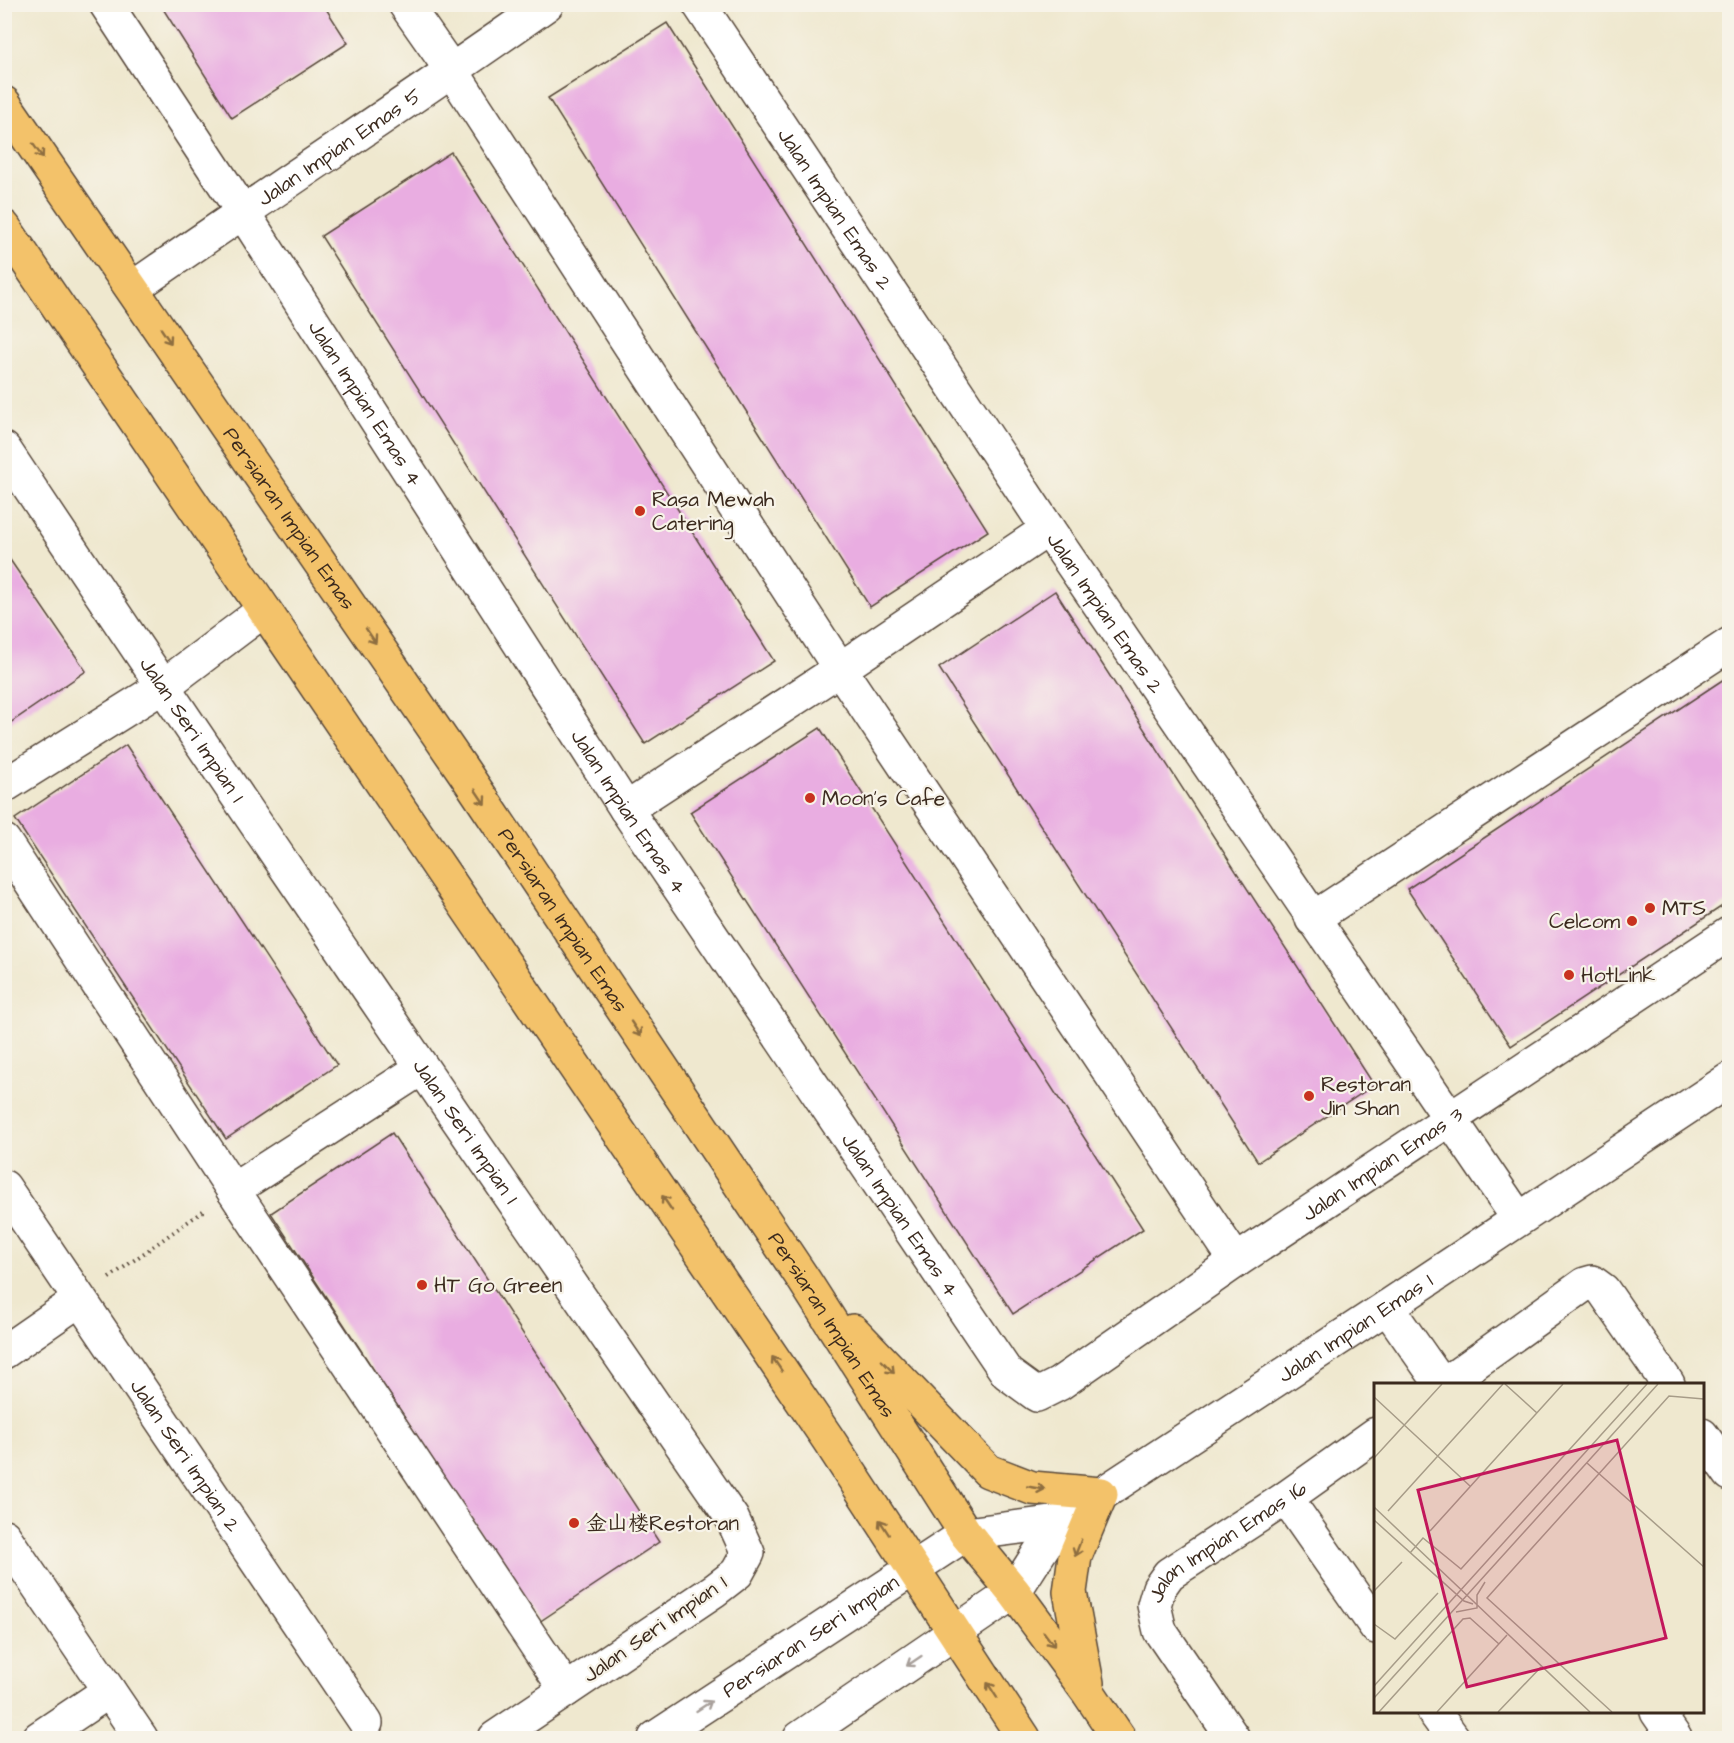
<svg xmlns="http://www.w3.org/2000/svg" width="1734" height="1743" font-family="'Architects Daughter','LXGW WenKai TC',sans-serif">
  <rect width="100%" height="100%" fill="#f7f3e8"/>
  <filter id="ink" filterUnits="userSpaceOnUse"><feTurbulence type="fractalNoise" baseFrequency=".0167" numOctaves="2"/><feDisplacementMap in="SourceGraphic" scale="12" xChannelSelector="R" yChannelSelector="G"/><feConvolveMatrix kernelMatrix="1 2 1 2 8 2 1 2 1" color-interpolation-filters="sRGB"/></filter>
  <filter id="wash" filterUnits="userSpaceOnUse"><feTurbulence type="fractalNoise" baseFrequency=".008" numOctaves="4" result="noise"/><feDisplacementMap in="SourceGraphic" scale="24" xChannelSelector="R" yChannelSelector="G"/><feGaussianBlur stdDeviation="1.35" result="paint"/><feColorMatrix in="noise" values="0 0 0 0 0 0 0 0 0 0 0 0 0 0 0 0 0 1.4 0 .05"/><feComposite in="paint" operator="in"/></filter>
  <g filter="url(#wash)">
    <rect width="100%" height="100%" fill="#efe8cf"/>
    <g id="blocks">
      <path fill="#e9ade1" d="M160,4h163l25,39 -116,75z
        M667,23l321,508 -118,76 -322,-509z
        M451,152l323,509 -129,83 -324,-508z
        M4,551l82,120 -82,56z
        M1055,591l319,494 -116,77 -319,-494z
        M1730,675v226l-219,145 -104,-157z
        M820,728l323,501 -130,85 -323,-502z
        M126,745l211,320 -111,74 -211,-320z
        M392,1133l267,409 -120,80 -268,-409z"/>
    </g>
  </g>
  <g filter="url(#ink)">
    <use href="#blocks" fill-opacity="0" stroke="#564639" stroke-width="1.5"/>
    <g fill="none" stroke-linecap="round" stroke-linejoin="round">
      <defs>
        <g id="minor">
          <path id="s1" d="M106,4l136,207 384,598 381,564 30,22 22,-11 177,-123 494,-328"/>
          <path d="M405,4l47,67 388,598 396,592"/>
          <path id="s2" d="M699,4l349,525 470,689"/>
          <path id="s3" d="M133,288c137,-96 277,-187 414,-284"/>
          <path id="s4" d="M4,449c239,359 483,714 728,1069l16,35 -11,20 -22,17 -220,148"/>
          <path d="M4,786l158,-99 102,-77"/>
          <path d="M626,809l214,-140 208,-140"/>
          <path d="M4,841l229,349 333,500"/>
          <path d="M1312,919l418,-275"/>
          <path id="s5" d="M4,1187l362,536"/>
          <path d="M233,1190l189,-122"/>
          <path d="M1387,1307l54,77"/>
          <path d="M4,1352l75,-52"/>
          <path d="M1445,1384l140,-100 7,-2 11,8 65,94"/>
          <path d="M1702,1435l28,39"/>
          <path d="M1286,1498l90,129"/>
          <path d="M4,1536l137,202"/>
          <path d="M1434,1712l19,26"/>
          <path d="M1657,1712l18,26"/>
          <path d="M39,1738l70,-47"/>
          <path id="s6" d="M655,1738l311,-204 93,-12 328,-215 343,-228"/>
          <path d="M800,1738l214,-146 45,-70"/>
          <path id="s7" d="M1233,1738l-73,-107 -6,-26 5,-17 10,-14 117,-76 90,-64"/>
        </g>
        <g id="major">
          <path id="s8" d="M4,103l460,669 340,508 162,254 48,58 74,100 31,46"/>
          <path d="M4,227l824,1212 196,299"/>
          <path d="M853,1331l135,140 44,17 69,6 -26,62 -5,36 17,91"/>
        </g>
      </defs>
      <use href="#minor" stroke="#564639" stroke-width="36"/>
      <use href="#major" stroke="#564639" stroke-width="36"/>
      <path stroke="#564639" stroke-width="4" stroke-dasharray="1.5 4.5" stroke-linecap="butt" d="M109,1278l94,-67"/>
      <use href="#minor" stroke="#fff" stroke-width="33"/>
      <use href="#major" stroke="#f3c26a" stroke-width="33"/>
    </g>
    <defs><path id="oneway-shaft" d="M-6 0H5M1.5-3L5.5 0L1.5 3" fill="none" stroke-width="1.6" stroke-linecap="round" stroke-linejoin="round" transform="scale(1.5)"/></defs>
    <g stroke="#8e6e40">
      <use href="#oneway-shaft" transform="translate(38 151) rotate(55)"/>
      <use href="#oneway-shaft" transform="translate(166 336) rotate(56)"/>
      <use href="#oneway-shaft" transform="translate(371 636) rotate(56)"/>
      <use href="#oneway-shaft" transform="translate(480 797) rotate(56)"/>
      <use href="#oneway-shaft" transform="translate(636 1029) rotate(56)"/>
      <use href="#oneway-shaft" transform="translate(667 1203) rotate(-124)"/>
      <use href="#oneway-shaft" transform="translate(777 1364) rotate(-124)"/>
      <use href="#oneway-shaft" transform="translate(888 1367) rotate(46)"/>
      <use href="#oneway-shaft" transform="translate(1036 1488) rotate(10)"/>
      <use href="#oneway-shaft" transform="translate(884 1527) rotate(-123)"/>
      <use href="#oneway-shaft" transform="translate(1078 1548) rotate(111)"/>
      <use href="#oneway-shaft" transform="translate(1049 1639) rotate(53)"/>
      <use href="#oneway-shaft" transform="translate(992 1690) rotate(-123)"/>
    </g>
    <g stroke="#a79f9a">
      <use href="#oneway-shaft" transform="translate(914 1661) rotate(146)"/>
      <use href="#oneway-shaft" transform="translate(704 1706) rotate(-33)"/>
    </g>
  </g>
  <g fill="#c8321e" stroke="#f7f3e8" stroke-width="2">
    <circle cx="640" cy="511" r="6"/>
    <circle cx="810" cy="798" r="6"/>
    <circle cx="1650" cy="908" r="6"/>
    <circle cx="1632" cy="921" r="6"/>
    <circle cx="1569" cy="975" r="6"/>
    <circle cx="1309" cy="1096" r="6"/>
    <circle cx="422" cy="1285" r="6"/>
    <circle cx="574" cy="1523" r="6"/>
  </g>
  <g text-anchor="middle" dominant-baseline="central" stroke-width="4.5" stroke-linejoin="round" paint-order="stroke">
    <g font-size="21" fill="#3b2a1e" stroke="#f7f3e8">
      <text stroke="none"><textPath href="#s3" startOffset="250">Jalan Impian Emas 5</textPath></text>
      <text stroke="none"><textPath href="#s2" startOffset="246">Jalan Impian Emas 2</textPath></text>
      <text stroke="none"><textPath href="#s1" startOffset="476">Jalan Impian Emas 4</textPath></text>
      <text stroke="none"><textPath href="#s8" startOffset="504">Persiaran Impian Emas</textPath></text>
      <text stroke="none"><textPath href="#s2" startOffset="732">Jalan Impian Emas 2</textPath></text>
      <text stroke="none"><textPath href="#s4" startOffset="338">Jalan Seri Impian 1</textPath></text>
      <text stroke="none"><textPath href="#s1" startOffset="962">Jalan Impian Emas 4</textPath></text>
      <text stroke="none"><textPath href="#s8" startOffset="990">Persiaran Impian Emas</textPath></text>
      <text stroke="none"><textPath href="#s4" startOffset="824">Jalan Seri Impian 1</textPath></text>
      <text stroke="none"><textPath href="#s1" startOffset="2092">Jalan Impian Emas 3</textPath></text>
      <text stroke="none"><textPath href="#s1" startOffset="1448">Jalan Impian Emas 4</textPath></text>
      <text stroke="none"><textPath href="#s8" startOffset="1476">Persiaran Impian Emas</textPath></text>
      <text stroke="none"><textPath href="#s6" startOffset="820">Jalan Impian Emas 1</textPath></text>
      <text stroke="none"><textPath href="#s5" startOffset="324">Jalan Seri Impian 2</textPath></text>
      <text stroke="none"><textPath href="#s7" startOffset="256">Jalan Impian Emas 16</textPath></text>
      <text transform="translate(655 1629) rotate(-35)">Jalan Seri Impian 1</text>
      <text stroke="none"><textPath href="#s6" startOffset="186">Persiaran Seri Impian</textPath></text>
    </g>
    <g font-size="21" fill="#3b2a1e" stroke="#f7f3e8" text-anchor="start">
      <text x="652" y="499">Rasa Mewah<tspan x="652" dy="24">Catering</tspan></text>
      <text x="822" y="798">Moon's Cafe</text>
      <text x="1662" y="908">MTS</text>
      <text x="1620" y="921" text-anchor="end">Celcom</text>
      <text x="1581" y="975">HotLink</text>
      <text x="1321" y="1084">Restoran<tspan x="1321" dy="24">Jin Shan</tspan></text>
      <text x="434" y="1285">HT Go Green</text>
      <text x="586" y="1523">金山楼Restoran</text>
    </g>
  </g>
  <g transform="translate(1374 1383)">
    <rect width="330" height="330" fill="#efe8cf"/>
    <path fill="none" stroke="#a79c88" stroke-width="1.5" d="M131,1l32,29M0,14l96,89M0,75l68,-74M213,80l117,104M0,124l216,205M14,128l115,-127M0,137l90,81 9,3M56,148l133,-147M36,170l13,-15 38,31 168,-185M0,208l28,-29M82,229l21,-4v-13l8,-13M0,241l21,15 43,-46M0,303l273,-302M0,315l284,-314M5,329l84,-93 7,-1 29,26M63,329l70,-77M124,329l43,-45M238,329l-125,-114 182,-202 35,3"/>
    <path fill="#c2185b" fill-opacity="0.15" stroke="#c2185b" stroke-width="3" d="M243,57l49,198 -199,49 -49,-197z"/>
    <rect width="330" height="330" fill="none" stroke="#3b2a1e" stroke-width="3"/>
  </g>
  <rect width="1734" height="1743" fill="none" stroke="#f7f3e8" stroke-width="24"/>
</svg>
